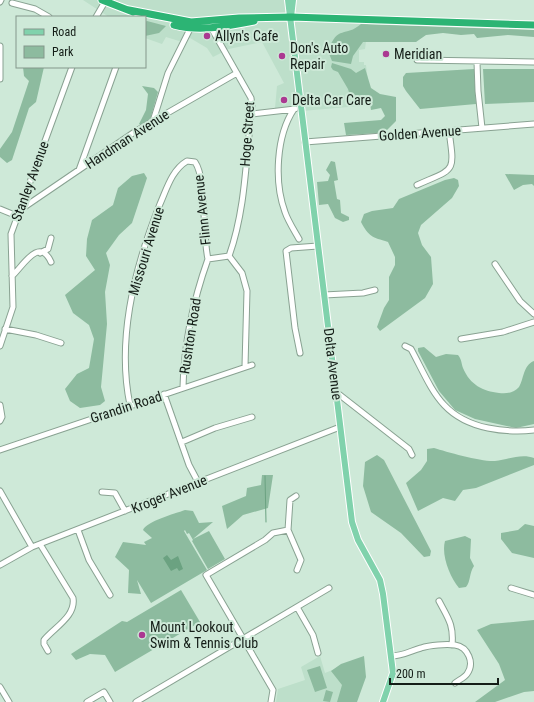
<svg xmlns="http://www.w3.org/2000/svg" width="534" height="702" font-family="'Roboto Condensed',sans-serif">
  <rect width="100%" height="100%" fill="#cee9d8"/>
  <path fill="#bddfca" d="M83,0h208v17l78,2 -4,30 -6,1v12h5v3h2l5,40 -69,6v-6l-27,3 2,-22 7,-3 -22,-41 -38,8 1,1 -12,6 -6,-9 -17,-10 -11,3 -13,-4 -4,7 -17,-6v-21h-36z
    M320,656l5,17 20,-8 2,37h-71l2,-13 27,-9 -4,-13z"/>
  <path fill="#8dbb9f" d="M147,21l19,5 -7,7 -14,3v-14z
    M361,24l173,6v7l-26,-2 -31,3 -3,-4 -13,1 -18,-2 -17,2 -10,7h-53l-10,14 -2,8 -19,-3 -4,-10c10,-27 17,-13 33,-27z
    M332,63l19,6 5,4 9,-5 6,20 9,6 16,3v24l-9,9 -8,3 -33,2 -2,-12 37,-3 4,-4 -4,-8 -10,2 -2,-15 -19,1 -2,-7 -10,-17 -5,-2 -2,-3z
    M23,67h21l-8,35 -7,6 -17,52 -5,3 -7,-6v-8l12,-17 17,-51 -5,-5z
    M474,69l2,35 -56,5 -14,-18 -3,-5v-9l3,-4z
    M483,69h51v33l-49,2z
    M142,86l12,2 4,4 -8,28 -9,5 -2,-1 7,-14 2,-16z
    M331,161l4,1 3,18 -4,1 3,18 3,1 1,13 8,4v3l-6,2 -8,-4 -7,-14 -9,1 -2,-23 11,-1 2,-6 -4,-5z
    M144,173l3,5 -15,45 -13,12 -13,18 4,12 -5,27 2,32 -6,63 4,14 -5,4 -20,3 -10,-7 -5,-12 12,-15 12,-6 5,-29 -5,-14 -16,-12 -8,-18 30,-25 -9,-14 1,-17 5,-19 21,-15 5,-17 14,-12z
    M505,174l29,1v11l-2,-2 -9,1 -9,5z
    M454,178l4,2 1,6 -7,12 -31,27 -3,8 4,12 9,12 2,27 -8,14 -45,33 -3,-4 7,-19 5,-8v-23l6,-12v-8l-7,-15c-16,-5 -19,-5 -27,-20l3,-8 8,-3 21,-3 6,-9 46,-19z
    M424,347l12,10 10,-3 12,1c4,5 3,8 5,13 7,17 20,23 36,25 7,1 15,0 20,-6 5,-8 4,-22 15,-26v63l-18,4 -41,-9 -20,-9 -16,-19 -21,-40v-3z
    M434,448c13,4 48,14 61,13 12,-1 26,-8 39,-3v7l-58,23 -13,2 -8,11 -12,-3 -25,13 -12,-28 15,-13 6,-9v-12z
    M377,455l7,5 47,91 -1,5 -6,1 -23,-24 -30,-21 -8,-26 2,-24z
    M262,475h11l-5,33 -25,7 -16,14 -5,-23 24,-10 1,-8 14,-3z
    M185,510l8,1 6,12 14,-1 -20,17 16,-8 16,28 -17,10 -16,-28 1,-1 -4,-7 -2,1 -2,-4 -1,1 23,39 -56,33 -14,-23 4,14 -13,-1 1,-23 -14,-13 8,-15 23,3 -2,-3 8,-4 -9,-8c4,-9 31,-16 42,-20z
    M525,524l9,2v32l-22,-5 -11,-14v-6l17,-3z
    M465,536l6,3 -1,19 4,8c-5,7 -3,15 -8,21l-7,1c-9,-11 -18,-33 -14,-47z
    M181,590l19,32 -85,50 -10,-17 -15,-1 -14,6 -5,-6 51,-33 5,1z
    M534,620v71l-10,1 -29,10h-20l30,-22 -6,-16 -22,-34 14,-6z
    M364,656l2,21 -9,25h-20l5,-17 -11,-14 10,-7z
    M320,666l7,22 -12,4 -8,-22z
    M326,690l7,2 -3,10 -7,-1z"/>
  <path fill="#6ba281" d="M167,555l4,5 7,-4 5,13 -4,2 -2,-3 -6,3 -8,-13z"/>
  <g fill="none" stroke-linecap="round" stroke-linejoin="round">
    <path stroke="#6ba281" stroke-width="1" d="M265,476l1,46"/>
    <defs>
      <path id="minor" d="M0,2l1,-2
        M12,3l23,6 14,8
        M96,17l10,-17
        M212,21l1,10 38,67 1,7c-6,50 -6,104 -23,151
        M0,46v33
        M417,60l117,2
        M477,62l1,29 4,37
        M294,109c-18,27 -20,73 -9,103 3,9 9,18 14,27
        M251,114l44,-5
        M153,121l15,-48 24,-48
        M305,142l229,-18
        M79,170l37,-103
        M417,185c38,-17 38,-11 32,-54
        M0,209l17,7
        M20,210l116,-79 101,-58
        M40,253l8,-4 3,-11
        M229,256l13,17 5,18 -2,75
        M495,264l25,37 14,13
        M12,276c9,-7 27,-41 39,-14
        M324,295l39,-2 12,-3
        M5,329l31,6 25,8
        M461,339l42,-7 31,-10
        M0,346l13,-39 -2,-73 61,-167
        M405,346l6,3c21,39 29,69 77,79 15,3 30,4 46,2
        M300,353l-5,-25 -9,-77 5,-3 27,-2
        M183,387c1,-45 10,-86 25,-128l21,-3
        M336,392l73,57 3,6
        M164,394l25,71 9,17
        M0,405l2,12 -2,4
        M130,405c-14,-67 5,-139 30,-201 7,-16 12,-34 27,-43l8,1c12,17 7,72 13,97
        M182,442l33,-14 37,-11
        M0,450l252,-85
        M0,491l32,56
        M102,492l13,1 10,18
        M296,496l-6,4 -2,30 13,30 -4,10
        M78,530l11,30 21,35
        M40,544l33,54c3,18 -18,29 -29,42v4l4,7
        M0,565l32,-18 308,-120
        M511,588l23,7
        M439,601c9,17 15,24 13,44
        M297,607l16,28 5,18
        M391,656c12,0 19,-5 30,-8 9,-3 25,-4 34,-3 13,2 20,18 12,29 -3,4 -8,6 -12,9
        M0,687l9,15
        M87,702l17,-10 6,10
        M136,702l193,-114
        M271,702l2,-12 -67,-115 59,-35 8,-7 15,-3"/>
      <path id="major" d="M288,0l64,522 6,18 22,40 3,14 10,79 -10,29
        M291,17l2,-17"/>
      <path id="highway" d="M102,0l31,12
        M129,10l62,12 48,-4 52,-1 243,8
        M174,25c27,7 53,1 80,-4"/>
    </defs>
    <use href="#minor" stroke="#89a292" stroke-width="7"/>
    <use href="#major" stroke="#fff" stroke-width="8"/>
    <use href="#highway" stroke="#fff" stroke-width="9"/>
    <use href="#minor" stroke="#fff" stroke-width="5"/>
    <use href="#major" stroke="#80d2ac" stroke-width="6"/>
    <use href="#highway" stroke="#2cb474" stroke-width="7"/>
  </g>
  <g fill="#ab3891" stroke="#cee9d8" stroke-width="1.5">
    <circle cx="207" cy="36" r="4"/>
    <circle cx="386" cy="54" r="4"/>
    <circle cx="282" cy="56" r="4"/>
    <circle cx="284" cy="100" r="4"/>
    <circle cx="142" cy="635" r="4"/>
  </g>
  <g text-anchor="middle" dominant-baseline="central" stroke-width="4" stroke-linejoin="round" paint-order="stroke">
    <g font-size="14" fill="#141d17" stroke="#cee9d8" text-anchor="start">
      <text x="215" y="36">Allyn's Cafe</text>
      <text x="290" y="48">Don's Auto<tspan x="290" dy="16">Repair</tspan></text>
      <text x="394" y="54">Meridian</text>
      <text x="292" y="100">Delta Car Care</text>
      <text x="150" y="627">Mount Lookout<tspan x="150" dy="16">Swim &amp; Tennis Club</tspan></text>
    </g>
    <g font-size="14" fill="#141d17" stroke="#cee9d8">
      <text transform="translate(420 133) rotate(-4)">Golden Avenue</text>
      <text transform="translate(247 134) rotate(-86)">Hoge Street</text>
      <text transform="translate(127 139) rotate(-33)">Handman Avenue</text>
      <text transform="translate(30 181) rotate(-70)">Stanley Avenue</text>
      <text transform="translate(202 210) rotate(-96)">Flinn Avenue</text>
      <text transform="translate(146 251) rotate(-73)">Missouri Avenue</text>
      <text transform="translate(190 336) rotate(-81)">Rushton Road</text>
      <text transform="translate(333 364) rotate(83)">Delta Avenue</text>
      <text transform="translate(126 407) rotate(-18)">Grandin Road</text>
      <text transform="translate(169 494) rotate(-22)">Kroger Avenue</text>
    </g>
  </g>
  <rect x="16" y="16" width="130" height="52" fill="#cee9d8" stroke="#84978b"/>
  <rect x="24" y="29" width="20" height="6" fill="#80d2ac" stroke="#84978b"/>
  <text x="52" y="36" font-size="12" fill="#141d17">Road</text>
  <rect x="24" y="46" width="20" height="12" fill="#8dbb9f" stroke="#84978b"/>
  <text x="52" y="56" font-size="12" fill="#141d17">Park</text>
  <path d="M390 678v6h108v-6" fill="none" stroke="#141d17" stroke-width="2"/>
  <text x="396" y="678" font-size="12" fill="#141d17" stroke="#cee9d8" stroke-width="3" paint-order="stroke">200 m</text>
</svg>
